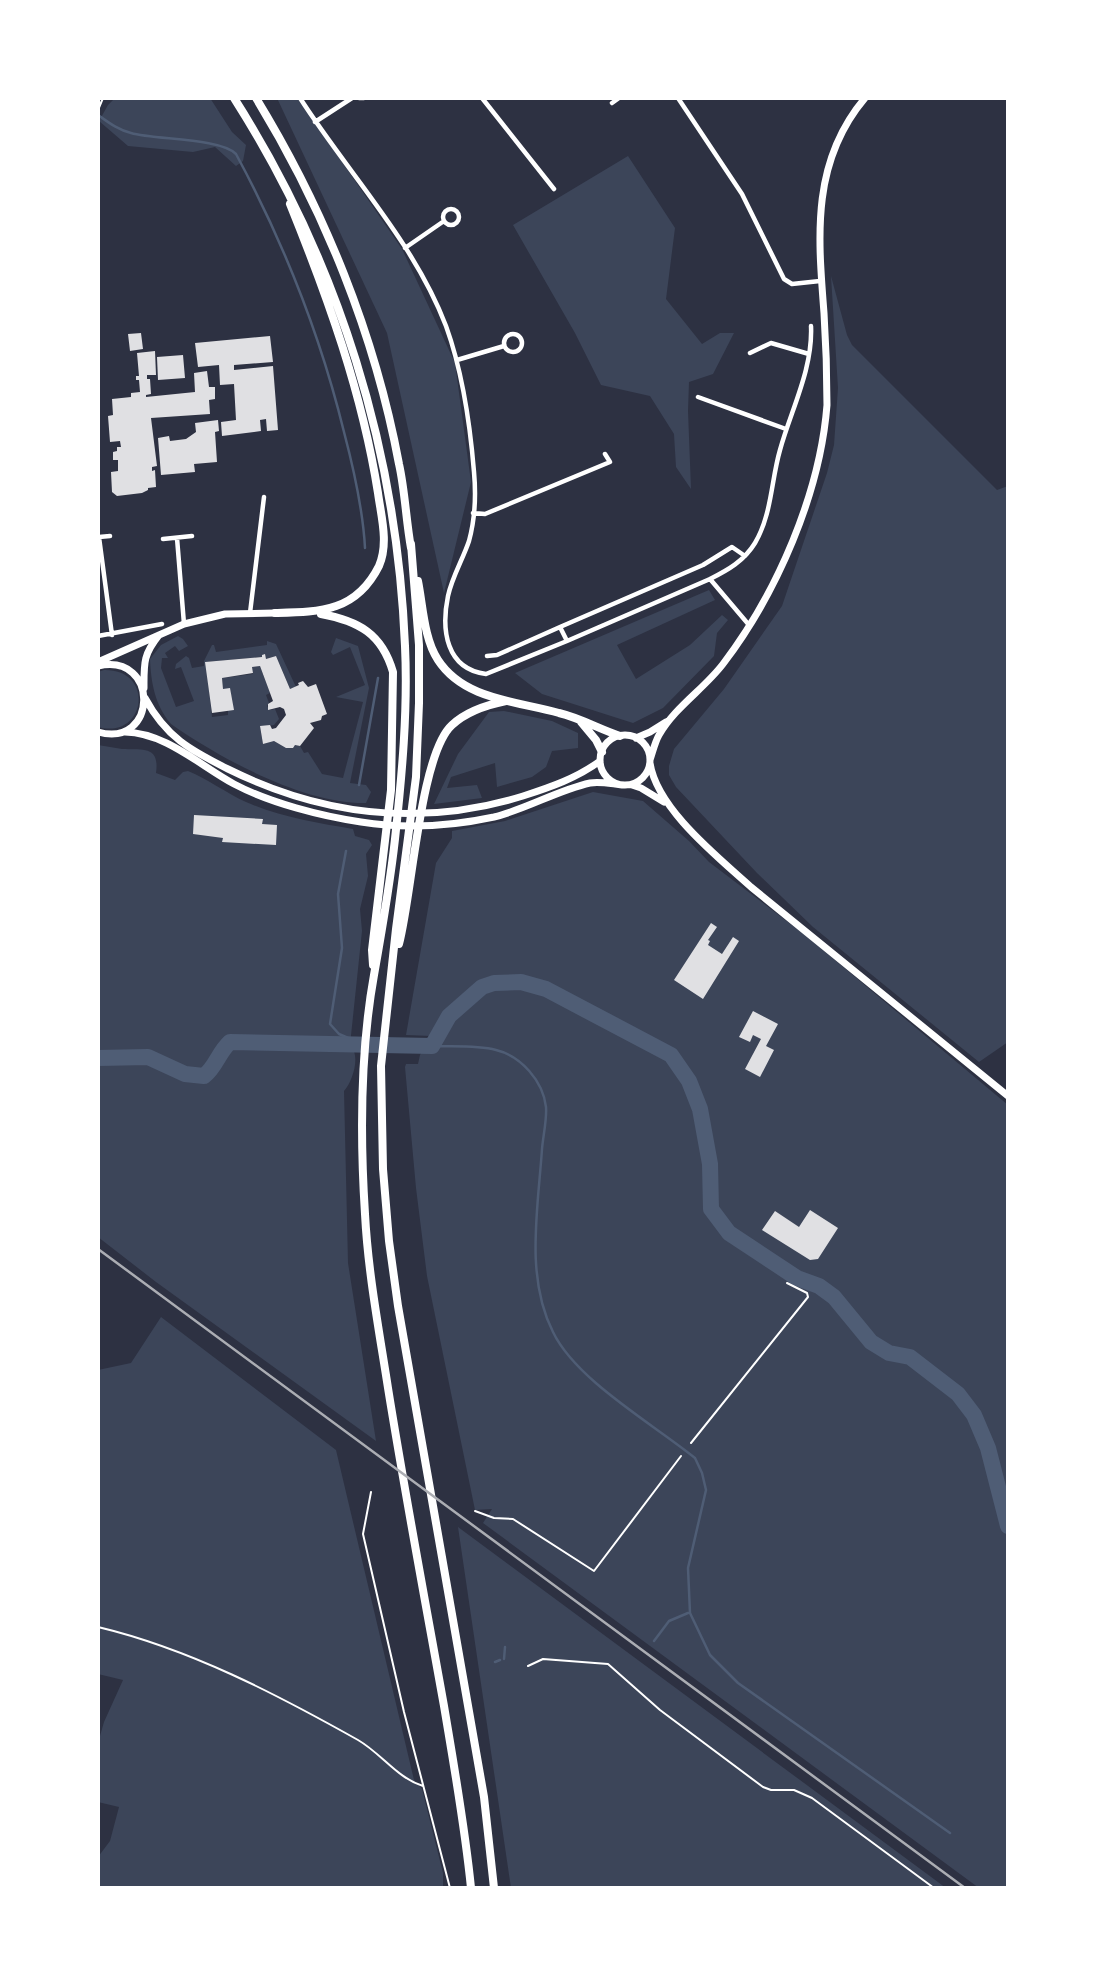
<svg xmlns="http://www.w3.org/2000/svg" width="1106" height="1986" font-family="'Titillium Web',sans-serif">
  <rect width="100%" height="100%" fill="#2d3142"/>
  <path fill="#3c4559" d="M115,98h95l22,34 14,13 -3,16 -7,5 -21,-19 -22,5 -65,-6 -29,-25 9,-16z
    M277,98h21l104,151 53,114 16,119 -27,111 -57,-260z
    M628,156l47,72 -9,71 36,45 18,-11h14l-21,41 -24,8 -1,29 3,78 -15,-22 -2,-33 -24,-38 -49,-11 -26,-52 -62,-108z
    M831,276l16,59 5,10 145,145 11,-4v556l-29,20 -166,-135 -56,-54 -81,-86 -7,-12v-9l5,-17 50,-60 58,-83 45,-133 7,-28 4,-57z
    M709,590l6,10 -98,45 19,34 54,-34 32,-30 6,5 -11,13 -3,23 -51,52 -30,15 -91,-29 -27,-21z
    M178,636l5,3 5,7 -9,5 -4,-5 -10,7 3,5h-6l-1,10 15,39 18,-6 -13,-34 -6,2 1,-5 10,-8 3,2 3,10 12,-2v-5l8,-16h2l2,7 51,-7v-4l9,3 20,43 -6,2 -14,-33 -10,3 -2,-5 -2,3 -56,5 6,55 16,-2v-5l5,-1 -3,-20h-7l-1,-11 31,-4 -1,-7 8,-1 10,27 -4,2 3,8 -2,3 3,4 5,-1 4,10 -5,6 -14,2 3,17 11,-3 12,7h7l2,-3 5,1 4,7 4,-1 14,22 21,4 20,-76 -27,-5 29,-12 -15,-38 -17,8 -2,-3 5,-14 22,8 11,42 -19,95 16,2 5,7 -5,11c-62,1 -145,-44 -195,-79 -16,-19 -20,-41 -21,-65l11,-14z
    M104,670c52,-1 42,70 -6,57v-55z
    M504,711l48,10 26,12v15l-26,3 -6,16 -14,10 -35,10 -2,-24 -44,14 -4,11 30,-3 5,13 -48,6 24,-50 31,-42z
    M98,745c8,1 16,3 24,4 20,1 38,-4 34,24l19,7 8,-8 5,-1c20,8 38,22 58,31 34,15 71,21 107,27l2,7 14,4 3,5 -6,9 2,22 -8,33 2,22 -12,114c11,10 3,36 -6,46l4,172 28,178 -220,-159 -58,-45z
    M593,792l50,9 46,40 20,21 96,73 203,170v783h-29l-496,-365 9,-14 -17,1 -48,-234 -11,-88 -11,-121 1,-3h12l2,-9 11,-19 -25,-1 30,-172 16,-25v-7l53,-10z
    M161,1317l175,133 78,330 8,9 21,84v15h-345v-31l12,-16 9,-34 -21,-5v-59l6,-21 19,-42 -25,-6v-304l33,-7z
    M458,1527l488,361h-435z"/>
  <g fill="none" stroke-linecap="round" stroke-linejoin="round">
    <path stroke="#4f5d75" stroke-width="2.5" d="M98,115c10,7 20,15 33,18 24,7 89,5 105,21 48,89 84,180 108,278 10,38 19,77 21,116
      M359,785l19,-107
      M346,851l-8,43 4,54 -12,76 9,10 23,10
      M432,1046c21,1 44,-1 64,4 25,6 47,31 50,57 1,13 -3,29 -4,42 -4,60 -17,128 11,183 23,48 100,92 142,126l7,15 4,17 -18,78 2,45 20,42 28,28 212,150
      M654,1641l15,-20 19,-8
      M504,1659l1,-12
      M495,1662l5,-2"/>
    <path stroke="#4f5d75" stroke-width="16" d="M98,1058l50,-1 37,17 19,2c12,-9 14,-23 26,-34l202,4 17,-30 33,-29 12,-4 27,-1 25,7 125,66 18,26 11,28 10,55 1,45 18,24 68,45 22,8 15,11 37,45 18,11 21,4 48,37 16,21 14,33 20,78"/>
  </g>
  <path fill="#e0e0e3" d="M141,333l2,16 -13,2 -2,-17z
    M270,336l3,26 -39,3v5l39,-4 5,64 -11,1 -1,-12 -6,1 1,11 -39,5 -1,-14 15,-2 -2,-36 -14,1 -1,-20 -21,2 -3,-24z
    M155,351l1,24h-9v4h3l1,15 -5,1v2l49,-5 -1,-19 13,-2 2,16h6v12l-6,1 1,14 -59,4 6,48 -5,1v4l3,-1 1,17 -8,1v2l-6,3 -25,3 -5,-4 -1,-20 7,-1v-11h-5v-8l4,-1v-4h4l-1,-6 -10,1 -2,-26 5,-1 -1,-16 19,-2v-4l9,-1 -1,-12h-3v-4h3l-2,-23z
    M183,355l2,23 -27,2 -1,-23z
    M218,420l1,11 -4,1 2,30 -23,2 1,8 -34,3 -3,-37 11,-2 1,5 16,-2 10,-7 -1,-9z
    M265,654l1,5 10,-3 14,33 9,-4 -1,-2 5,-2 5,6 8,-3 11,30 -5,2 -1,4 -11,3 4,5 -14,18 -5,-1 -2,3h-7l-12,-7 -11,3 -3,-18 10,-1 2,4 4,-1 10,-13 -2,-6 -4,-2 -12,3v-6l5,-3 -13,-35 -8,1 1,6 -31,5 1,11 7,-1 4,22 -22,3 -7,-51 57,-5v-2z
    M194,815l69,4 -1,5 15,1 -1,20 -54,-3 1,-4 -30,-4z
    M711,923l6,4 -9,13 2,1 -2,4 14,9 11,-17 6,4 -36,58 -29,-19z
    M753,1011l25,13 -12,22 8,4 -14,27 -15,-8 16,-30 -8,-4 -3,7 -11,-5z
    M810,1210l28,18 -20,31 -8,1 -48,-30 13,-19 24,16z"/>
  <g fill="none" stroke-linecap="round" stroke-linejoin="round">
    <path stroke="#fff" stroke-width="2" d="M98,110l5,-12
      M691,1443l117,-146 -1,-4 -20,-10
      M371,1492l-8,42 41,178 46,176
      M475,1511l19,7 19,1 81,52 87,-115
      M98,1627c92,22 178,67 260,113 24,14 39,38 65,46
      M528,1666l15,-7 65,5 52,46 103,77 8,3h23l18,8 122,90"/>
    <path stroke="#fff" stroke-width="4.5" d="M300,98c48,75 114,144 146,228 17,47 24,97 28,146 2,22 1,47 -5,69 -6,18 -17,36 -21,55 -7,34 -2,73 38,78l81,-33
      M359,98h5
      M482,98l72,91
      M678,98l64,96 42,85 8,5 28,-3
      M612,103l7,-5
      M315,122l37,-24
      M443 217a8 8 0 1 1 16 0a8 8 0 1 1-16 0Z
      M405,248l39,-27
      M504 343a9 9 0 1 1 18 0a9 9 0 1 1-18 0Z
      M750,353l21,-10 38,11
      M457,360l47,-14
      M698,397l88,32
      M473,513l12,1 125,-52 -5,-8
      M110,536l-11,1 13,98
      M177,538l7,86
      M163,539l29,-3
      M745,556l-13,-9 -29,18 -143,62 7,14 143,-62c18,-9 34,-18 45,-36 17,-29 16,-62 25,-93 11,-40 33,-81 31,-124
      M710,579l39,46
      M250,613l14,-116
      M98,636l64,-12
      M487,656l10,-1 63,-28"/>
    <path stroke="#fff" stroke-width="7" d="M98,662l86,-38 41,-10 50,-1
      M98,666c62,-14 60,83 0,66
      M144,688c0,-25 -1,-33 15,-53
      M145,698c21,39 45,52 83,71 95,47 194,58 295,27 28,-9 54,-18 77,-35
      M125,732c41,1 74,33 109,52 36,19 87,32 127,38 43,7 91,4 133,-5 33,-8 64,-27 96,-34 10,-2 22,1 32,2
      M600 760a25 25 0 1 1 50 0a25 25 0 1 1-50 0Z
      M636,738l14,-6 16,-10
      M650,760c3,-9 5,-18 9,-25 16,-28 45,-46 64,-71 54,-71 97,-170 104,-259 0,-31 -1,-61 -3,-92 -6,-77 -13,-151 41,-215
      M650,763c7,46 68,94 101,124l257,209
      M632,785l9,3 23,14"/>
    <path stroke="#fff" stroke-width="8" d="M234,98c105,165 163,352 171,548 3,64 -3,129 -10,193 -5,46 -13,91 -21,136 -14,78 -14,161 -9,239 3,58 14,116 23,174 17,106 37,212 56,318 10,60 21,121 27,182
      M256,98c68,111 119,237 143,366 6,27 7,56 12,84
      M411,544l8,101v58l-3,74 -20,152 -15,137 2,103 6,72 9,65 86,491 10,91
      M418,581c5,25 6,58 20,79 26,40 79,41 121,53 21,5 40,16 61,23
      M275,613c45,-1 81,-1 104,-47 10,-23 2,-50 -1,-73 -16,-101 -50,-195 -88,-289
      M321,614c38,7 61,20 72,58l-2,118 -19,160 1,15
      M581,722l15,18 6,12
      M399,944c13,-48 21,-190 53,-219 15,-14 34,-20 54,-24"/>
    <path stroke="#abadb3" stroke-width="2.5" d="M98,1249l867,639"/>
  </g>
  <rect width="1106" height="1986" fill="none" stroke="#ffffff" stroke-width="200"/>
</svg>
